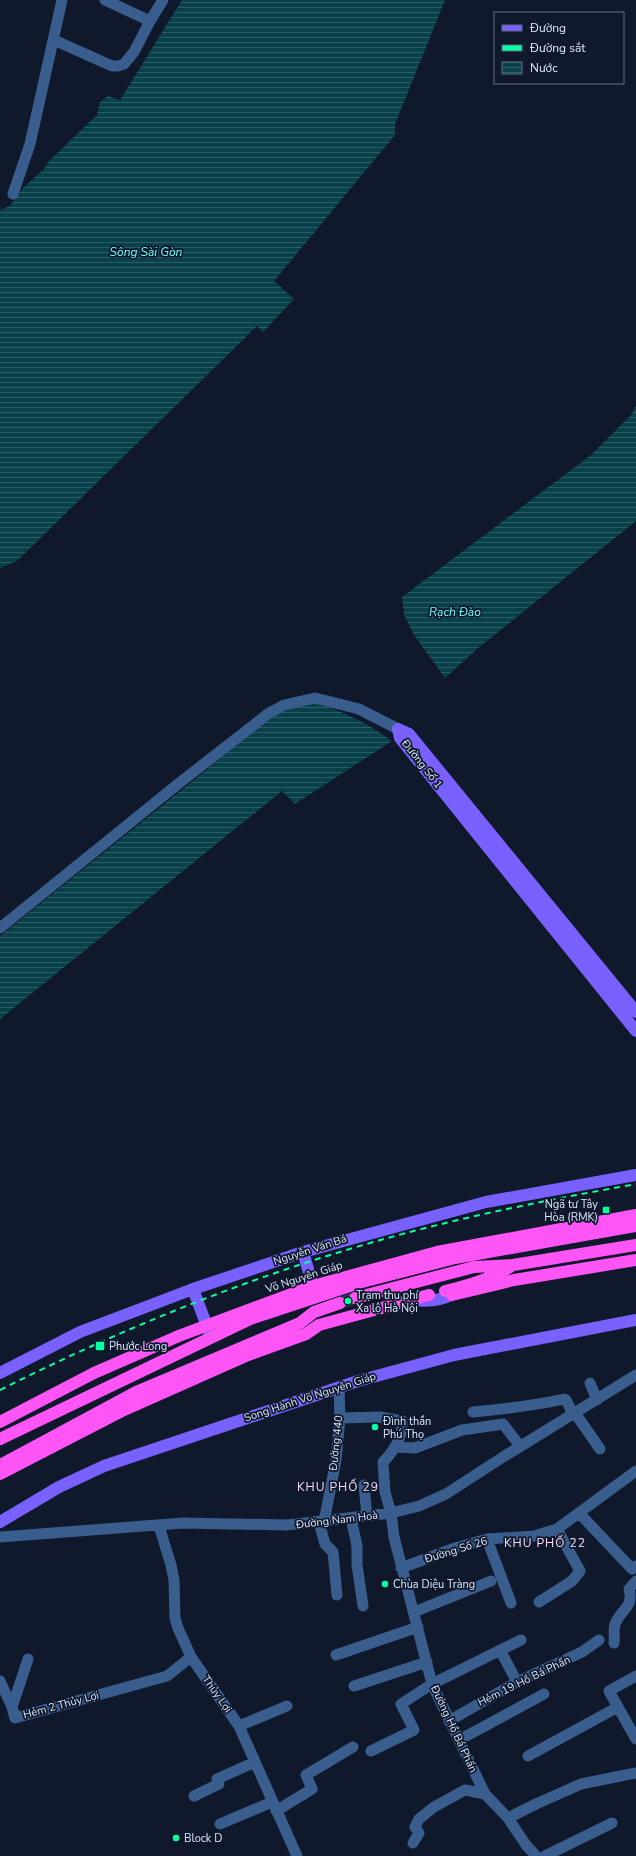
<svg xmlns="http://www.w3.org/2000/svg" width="636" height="1856" font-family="'Nunito Sans',sans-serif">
  <defs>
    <pattern id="water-rules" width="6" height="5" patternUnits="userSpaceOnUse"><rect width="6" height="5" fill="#09414b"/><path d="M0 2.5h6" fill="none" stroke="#2c5c66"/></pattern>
  </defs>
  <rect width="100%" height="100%" fill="#10182b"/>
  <path fill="url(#water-rules)" d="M182,0h263l-50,124v11l-121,146 20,18 -31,33 -6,-6 -240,235 -17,7v-358l10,-4 13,-18 21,-19 5,-8 48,-46 3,-13 8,-6 12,4z
    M636,406v115l-159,128 -32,29 -31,-43 -10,-20 -2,-18 189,-142 40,-40z
    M313,702c30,9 54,21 79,39l-97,63 -13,-13 -282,228v-83l199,-160 72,-61 19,-9z"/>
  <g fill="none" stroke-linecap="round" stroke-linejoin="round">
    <path stroke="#2e374b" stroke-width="12" stroke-dasharray="12 6" stroke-linecap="butt" d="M340,1303l15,-5"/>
    <path stroke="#395d8c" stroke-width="11" d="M105,0l45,21
      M54,40l58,26h6l6,-2 10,-12 16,-31 13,-21
      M13,194l17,-50 32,-144
      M0,928l178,-144 91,-71 15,-8 31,-7 44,11 39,20
      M590,1383l7,17
      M473,1412c31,-3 61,-6 91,-13l2,1 7,14
      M575,1413l25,36
      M340,1418l40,-1 22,4c1,17 -8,30 -19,41l2,30 6,21 3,24 38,147 53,110 23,24 18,27 10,11
      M396,1447l19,1 47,-18 41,-6 17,22
      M364,1485l3,31
      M579,1513l53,56 4,-3
      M351,1518l6,28v19l6,41
      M319,1522l6,22 8,8 4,43
      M324,1522l12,-62 4,-42 -1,-31
      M159,1526l12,39 3,15 1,38 3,10 13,29 48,69 58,130
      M0,1537l183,-14 104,2 104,-12 28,-7 27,-12 57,-37 133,-82
      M487,1539l24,64
      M401,1568l54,-20 32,-9 47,-3 23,-7 79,-58
      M539,1602l33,-21 8,-10 -23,-42
      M414,1612l77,-31
      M614,1643c1,-6 -1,-13 1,-19 6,-15 19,-17 14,-35l7,-8
      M500,1650l17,32
      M336,1655l82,-28
      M28,1659l-16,48 3,11 152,-42 24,-19
      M636,1676l-27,15 27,48
      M0,1681l12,26
      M354,1686l73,-24
      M449,1721l68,-39 65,-30 17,-12
      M239,1726l48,-20
      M459,1740l85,-46
      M371,1751l43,-21 -13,-26 31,-20 89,-44
      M528,1756l90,-49
      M194,1796l25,-12 -2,-5 38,-17
      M276,1811l36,-22 -6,-14 47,-28
      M508,1818l28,-14 45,-20 55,-11
      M220,1824l52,-22
      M413,1843l6,-10 -4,-6 4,-8 15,-12 31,-17 20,4
      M545,1856l67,-33"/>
    <path stroke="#7961ff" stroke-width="12" d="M398,729l2,9 236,293
      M398,729l11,5 227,278
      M303,1252l10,34
      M193,1289l18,48
      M415,1300c15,2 33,0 44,-11
      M0,1373l80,-41 113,-43 110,-37 183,-50 150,-27
      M0,1522l59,-35 45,-21 254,-85 96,-26 182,-35"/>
    <path stroke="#ff55f7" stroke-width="12" d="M445,1291c22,-5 46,-12 65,-24
      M452,1295l62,-15 122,-20
      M355,1298l119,-31 39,-2 123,-20
      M0,1422l94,-49 87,-38 132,-49 124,-34 199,-37
      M0,1439l250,-120 112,-37 93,-24 181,-32
      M4,1463l132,-71 164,-69 14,-11 26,-9
      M0,1474l124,-64 124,-55 58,-21 13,-9 110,-30"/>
    <path stroke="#06ffa2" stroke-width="2" stroke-dasharray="6 5" stroke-linecap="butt" d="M0,1390c113,-57 232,-106 353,-142 93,-28 188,-47 283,-64"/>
  </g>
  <g fill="#06ffa2" stroke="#10182b" stroke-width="1.5">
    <rect x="602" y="1206" width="8" height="8" rx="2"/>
    <circle cx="348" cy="1301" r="4"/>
    <rect x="95" y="1341" width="10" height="10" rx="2"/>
    <circle cx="375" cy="1427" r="4"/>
    <circle cx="385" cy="1584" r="4"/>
    <circle cx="176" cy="1838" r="4"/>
  </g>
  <g text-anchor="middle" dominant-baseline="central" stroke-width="3.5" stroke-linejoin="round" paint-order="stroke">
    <g font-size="11" fill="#dae7ff" stroke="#10182b">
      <text transform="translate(422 764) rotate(52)">Đường Số 1</text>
      <text transform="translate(310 1250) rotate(-18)">Nguyễn Văn Bá</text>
      <text transform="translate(304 1277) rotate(-18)">Võ Nguyên Giáp</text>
      <text transform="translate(310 1397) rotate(-18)">Song Hành Võ Nguyên Giáp</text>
      <text transform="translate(336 1443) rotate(-84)">Đường 440</text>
      <text transform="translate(337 1520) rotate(-7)">Đường Nam Hoà</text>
      <text transform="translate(456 1550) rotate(-17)">Đường Số 26</text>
      <text transform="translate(524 1681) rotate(-26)">Hẻm 19 Hồ Bá Phấn</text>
      <text transform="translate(217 1694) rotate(55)">Thủy Lợi</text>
      <text transform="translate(61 1705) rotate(-15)">Hẻm 2 Thủy Lợi</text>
      <text transform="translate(454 1729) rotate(65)">Đường Hồ Bá Phấn</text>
    </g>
    <g font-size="11" fill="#dae7ff" stroke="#10182b" text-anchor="start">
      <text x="598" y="1204" text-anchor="end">Ngã tư Tây<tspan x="598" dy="13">Hòa (RMK)</tspan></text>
      <text x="356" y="1295">Trạm thu phí<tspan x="356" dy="13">Xa lộ Hà Nội</tspan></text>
      <text x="109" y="1346">Phước Long</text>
      <text x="383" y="1421">Đình thần<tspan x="383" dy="13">Phú Thọ</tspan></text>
      <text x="393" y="1584">Chùa Diệu Tràng</text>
      <text x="184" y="1838">Block D</text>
    </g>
    <g font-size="12" font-style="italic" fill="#68fffd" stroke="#10182b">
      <text x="146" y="252">Sông Sài Gòn</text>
      <text x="455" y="612">Rạch Đào</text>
    </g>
    <g font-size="12" letter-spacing="1" fill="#fbdcff" stroke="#10182b">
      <text x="338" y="1487">KHU PHỐ 29</text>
      <text x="545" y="1543">KHU PHỐ 22</text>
    </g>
  </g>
  <rect x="494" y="12" width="130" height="72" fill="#10182b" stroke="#616b80"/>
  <rect x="502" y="25" width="20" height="6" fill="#7961ff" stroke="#616b80"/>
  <text x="530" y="32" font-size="12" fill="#dae7ff">Đường</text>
  <rect x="502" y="45" width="20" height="6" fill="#06ffa2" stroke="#616b80"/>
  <text x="530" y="52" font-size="12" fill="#dae7ff">Đường sắt</text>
  <rect x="502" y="62" width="20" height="12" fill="url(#water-rules)" stroke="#616b80"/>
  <text x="530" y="72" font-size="12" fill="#dae7ff">Nước</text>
</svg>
